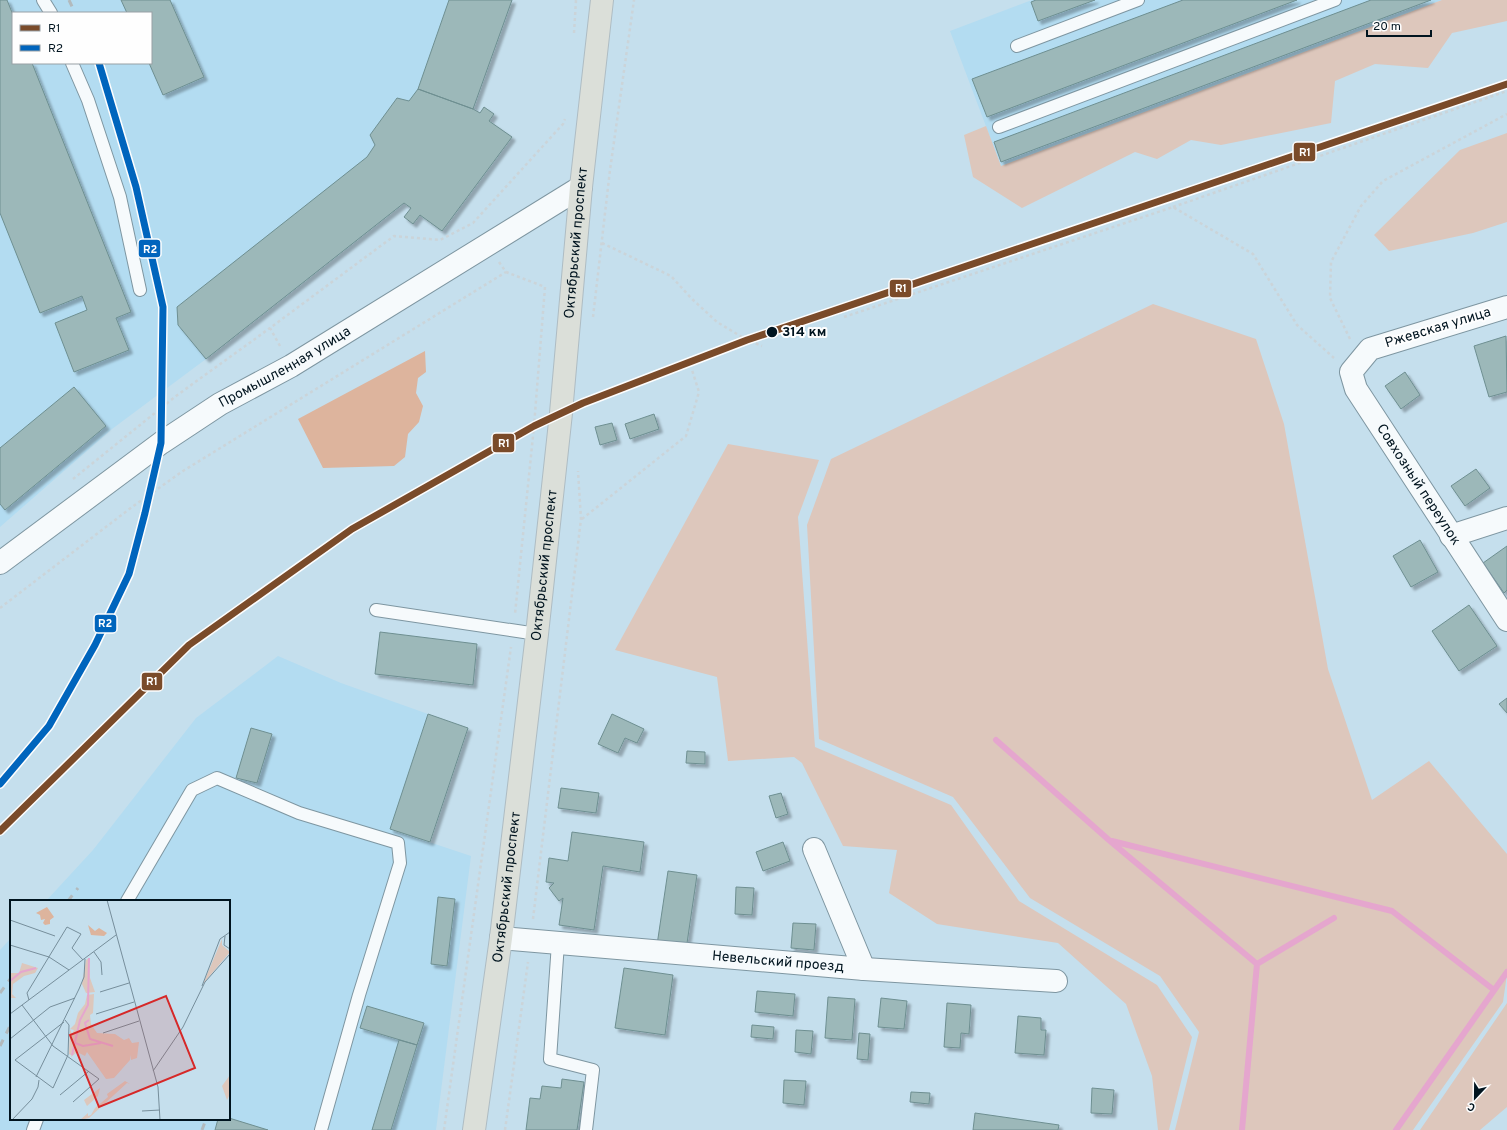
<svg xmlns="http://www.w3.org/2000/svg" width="1507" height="1130" font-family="Overpass,sans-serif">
  <defs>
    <filter id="shadow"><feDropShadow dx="3.5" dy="3.5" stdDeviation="1" flood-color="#0004"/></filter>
  </defs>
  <rect width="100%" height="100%" fill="#c5dfed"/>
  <path fill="#b3dcf1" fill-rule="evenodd" d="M0,0h512l-39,109 -69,94 -198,156 -94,70 -112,98zM13,13h138v50h-138z
    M1032,0h410l-441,166 -51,-135z
    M278,656l63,27 87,31 -38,115 81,27 -35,274h-436v-180l11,-12v181h218v-218h-183l47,-51 103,-132z"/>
  <path fill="#ddc7bc" d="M1442,0h65v21l-55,12 -24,35 -53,-4 -40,17 -4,42 -110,22 -30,-5 -34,19 -22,-7 -113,56 -49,-31 -9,-42 22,-9 15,40z
    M1507,133v89l-34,11 -84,18 -15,-16 86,-85z
    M1153,304l103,35 28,85 44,245 44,131 57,-39 78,93v120l-4,28 -90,128h-238l24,-98 -39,-56 -130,-78 -77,-101 -134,-58 -12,-214 24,-66z
    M728,444l91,16 -21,57 17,230 136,58 68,96 138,84 35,52 -23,93h-11l-6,-54 -26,-72 -68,-61 -121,-19 -48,-31 8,-43 -54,-4 -41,-83 -8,-6 -66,4 -11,-84 -102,-27z
    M1507,1003v104l-27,23h-60z"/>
  <path fill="#ddb49d" d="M425,351l1,21 -8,6 -2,15 7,13 -4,16 -11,12 -3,23 -11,9 -71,2 -25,-49z"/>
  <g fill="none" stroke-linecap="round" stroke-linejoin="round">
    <path stroke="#e5a6ce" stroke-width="6" d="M996,740l114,101 147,123 -15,166
      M1112,841l280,70 102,79
      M1257,964l77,-46
      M1396,1130l111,-158"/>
  </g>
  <path fill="#9cb8b9" stroke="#6e8f91" filter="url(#shadow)" d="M0,0h7l6,15v48h19l99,249 -15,6 13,32 -55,22 -19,-49 32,-13 -5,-14 -42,17 -40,-100z
    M121,0h49l34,77 -41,18 -14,-32h2v-50h-24z
    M449,0h63l-39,109 -55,-20z
    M1036,0h59l-57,21 -7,-19z
    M1183,0h114l-310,117 -15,-38z
    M1371,0h60l-430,162 -7,-20z
    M418,89l55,20 7,4 4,-6 10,7 -5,7 23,16 -70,94 -22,-16 -7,9 -9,-7 7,-9 -7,-5 -198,156 -28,-34 -1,-18 190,-150 8,-12 -5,-10 27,-37 12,3z
    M1506,336l1,56 -18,5 -15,-51z
    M1405,372l15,23 -19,14 -16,-23z
    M74,387l32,39 -101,84 -5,-6v-56z
    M654,414l5,15 -29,10 -5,-15z
    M612,423l5,17 -17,5 -5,-18z
    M1476,469l14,19 -25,18 -14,-20z
    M1420,540l18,32 -27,15 -18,-31z
    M1507,546v44l-3,3 -21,-30z
    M1469,605l28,41 -38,25 -27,-40z
    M380,632l97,12 -4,41 -98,-11z
    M1507,698v15l-8,-9z
    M428,714l40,14 -38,114 -40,-13z
    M612,714l32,15 -7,14 -12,-5 -7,15 -20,-9z
    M251,728l21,6 -15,49 -21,-5z
    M687,751l18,1v12l-19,-1z
    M561,788l38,5 -3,20 -38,-5z
    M781,793l7,21 -12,4 -7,-22z
    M572,832l72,10 -4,30 -37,-6 -9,64 -35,-5 4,-27 -4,3 -10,-13 5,-5 -8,-1 3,-24 19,3z
    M783,842l7,19 -27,10 -7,-19z
    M668,871l29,4 -11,75 -29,-5z
    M736,887l18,1 -2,27 -17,-1z
    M438,897l17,2 -8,67 -16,-2z
    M793,923l23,1 -2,26 -23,-2z
    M624,968l49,7 -8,60 -50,-7z
    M757,991l38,3 -2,22 -38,-4z
    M828,997l27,2 -3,41 -27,-2z
    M881,998l26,3 -3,28 -26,-2z
    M947,1003l24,2 -2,29 -8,-1 -1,15 -16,-1z
    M367,1006l57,17 -7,22 -57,-17z
    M1018,1016l23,2v12h5l-2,25 -29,-2z
    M752,1025l22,2 -1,12 -22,-2z
    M796,1030l17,1 -2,23 -16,-2z
    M859,1033l11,1 -2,26 -11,-1z
    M399,1040l18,5 -26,85h-19z
    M562,1079l22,3 -7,48h-51l4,-32 10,1 2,-13 19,2z
    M784,1080l22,1 -2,24 -21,-2z
    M1092,1088l22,2 -2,24 -21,-1z
    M911,1092l19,1 -1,11 -19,-2z
    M975,1113l84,12 -1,5h-85z
    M229,1118l39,12h-53l3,-11z"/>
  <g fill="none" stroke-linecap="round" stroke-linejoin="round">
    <defs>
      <path id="lane" d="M43,0l8,13
        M1017,46l121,-46
        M72,63l16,37 32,97 20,93
        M999,127l336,-127
        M376,610l161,24
        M127,901l65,-111 25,-12 82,35 99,30 2,20 -41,132 -38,135
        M558,943l-8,116 43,11 -7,60
        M33,1130l4,-11"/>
      <g id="street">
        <path id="s1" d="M1507,307l-137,42 -19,23 5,17 151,231"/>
        <path d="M1451,536l56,-18"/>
        <path d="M814,849l50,120"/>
        <path id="s2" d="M501,938l363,31 192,12"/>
      </g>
      <g id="secondary">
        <path id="s3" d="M0,563l161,-120 59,-39 71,-38 290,-179"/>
      </g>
      <g id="primary">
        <path id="s4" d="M474,1130l27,-192 36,-304 24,-221 20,-226 21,-187"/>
      </g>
    </defs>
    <use href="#lane" stroke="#7e96a1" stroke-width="14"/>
    <use href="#street" stroke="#7e96a1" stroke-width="24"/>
    <use href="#secondary" stroke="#7e96a1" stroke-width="24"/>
    <use href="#primary" stroke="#aebcc3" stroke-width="24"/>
    <path stroke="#cbd4d9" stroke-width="2.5" stroke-dasharray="3 3" stroke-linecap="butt" d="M574,33l2,-33
      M1173,207l334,-116
      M602,243l69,33 20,22 26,24 30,18 15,6
      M499,262l7,10 39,15 -11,139 -19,188
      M593,317l17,-147 24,-170
      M844,317l329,-110 80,47 44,71 37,33
      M1350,339l-20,-41 1,-36 30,-56 22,-25 124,-67
      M280,346l-10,-18 124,-92 46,4 33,-17 90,-99 2,-5
      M73,479l103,-83 94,-68
      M582,519l104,-83 13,-44 -7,-22
      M0,608l132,-101 51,-36 323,-199
      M533,919l48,-400 -3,-48
      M444,1130l67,-483
      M505,1130l23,-168"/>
    <use href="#lane" stroke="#f6fafc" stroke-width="12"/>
    <use href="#street" stroke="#f6fafc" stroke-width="22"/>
    <use href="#secondary" stroke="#f6fafc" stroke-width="22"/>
    <use href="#primary" stroke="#dbdfd9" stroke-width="22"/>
    <path stroke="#b2babd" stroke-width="3" stroke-dasharray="7 7" stroke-linecap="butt" d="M69,0l6,13
      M0,784l49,-58 46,-81 34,-71 16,-61 16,-70 2,-136 -27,-120 -37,-124
      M68,901l10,-13
      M0,993l11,-15
      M0,1046l11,-22
      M202,1130l4,-11"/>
    <defs>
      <path id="rail-1" d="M0,831l189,-186 163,-116 182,-103 49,-23 164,-63 760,-256"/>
      <path id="rail-2" d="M0,784l49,-58 46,-81 34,-71 16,-61 16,-70 2,-136 -27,-120 -37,-124"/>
    </defs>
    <use href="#rail-1" stroke="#fefefe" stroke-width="10"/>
    <use href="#rail-2" stroke="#fefefe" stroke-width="10"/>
    <use href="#rail-1" stroke="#7a4b2a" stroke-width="7"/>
    <use href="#rail-2" stroke="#0065bd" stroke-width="7"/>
  </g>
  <circle fill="#00141f" stroke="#fefefe" stroke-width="1.5" cx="772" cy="332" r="6"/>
  <g text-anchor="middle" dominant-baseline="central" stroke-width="4" stroke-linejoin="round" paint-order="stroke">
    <g font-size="14" fill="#00141f" stroke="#fefefe">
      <text stroke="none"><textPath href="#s4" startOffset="893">Октябрьский проспект</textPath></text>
      <text transform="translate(1438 328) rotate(-17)">Ржевская улица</text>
      <text stroke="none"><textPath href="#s3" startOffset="346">Промышленная улица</textPath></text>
      <text stroke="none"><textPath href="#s1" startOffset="305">Совхозный переулок</textPath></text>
      <text stroke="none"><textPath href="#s4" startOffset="569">Октябрьский проспект</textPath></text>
      <text stroke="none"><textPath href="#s4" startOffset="245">Октябрьский проспект</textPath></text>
      <text stroke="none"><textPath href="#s2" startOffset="278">Невельский проезд</textPath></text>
    </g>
    <g font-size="14" font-weight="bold" fill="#00141f" stroke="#fefefe" text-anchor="start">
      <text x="782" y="332">314 км</text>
    </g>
  </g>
  <g transform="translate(10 900)">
    <rect width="220" height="220" fill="#c5dfed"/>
    <path d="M212,39v6l8,7 -27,32zM79,58l1,20 5,14 -9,1 -4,-9 4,-24zM12,63l16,5 -3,5 -11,3 -11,8 -1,10 4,4h-6v-25h9zM84,94l-1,19 -3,2 1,9 6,9 18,1 9,6 5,-2 3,5 7,-1 -2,16 -6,2 -1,-5v5l-16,18 -8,1 -19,-27 -2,4 -8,-4 -6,5 3,-14 -3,12 -2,-1 1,-25 2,5 2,-4 -4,-1 5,-5 3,-11 7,-9 2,-9zM220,175v19l-3,6 -5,-14zM115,181l5,3 -3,-1 -38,35 -9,2 8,-7v3l3,-1 4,-7 13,-11 -1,-3zM90,188l-2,8 -11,10 -3,-6z" fill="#ddc7bc"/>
    <path d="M37,7l7,10 -4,3v4l-5,1 -2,-2 2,-4 -4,1 -1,-5 -4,-2zM78,25l7,6 4,-3 8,5 -3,3 -13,-1z" fill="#ddb49d"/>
    <path fill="none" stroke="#e5a6ce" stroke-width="2" d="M0,81l11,-9 15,-4M79,120l-4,3 5,16 23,7M65,143l8,3 18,-3M62,155l8,-35 8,-15 1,-47"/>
    <path fill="none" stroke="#768e9b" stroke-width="1" d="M97,0l51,187 2,33M0,20l45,16M215,36l-1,9 6,4M0,45l39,12 20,13M84,52l7,10 1,13M192,86l18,-47 10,-7M90,92l29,-9M19,100l-2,-7 40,-66 14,7 -9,14 11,12M12,105l31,41 46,33 -26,23M0,114l106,-79M86,114l38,-12M54,122l-49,38 38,28 15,-33 1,-30 -4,-5M93,133l36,-12M0,139l40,-32 25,-9M143,171l30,-44 22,-45 25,-28M26,177l43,-88 5,-12 1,-18M50,195l29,-24M132,211l18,-1M2,220l20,-21 6,-12 1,-7"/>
    <path fill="#d62828" fill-opacity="0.15" stroke="#d62828" stroke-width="2" d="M156,96l29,72 -96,39 -29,-72z"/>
    <rect width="220" height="220" fill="none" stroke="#00141f" stroke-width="2"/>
  </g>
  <g stroke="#fefefe" stroke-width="1.5">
    <rect x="1293" y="142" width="23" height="20" rx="4" fill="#7a4b2a"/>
    <rect x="138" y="239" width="23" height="19" rx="4" fill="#0065bd"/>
    <rect x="889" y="279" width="23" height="19" rx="4" fill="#7a4b2a"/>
    <rect x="492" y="433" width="23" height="20" rx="4" fill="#7a4b2a"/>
    <rect x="94" y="614" width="23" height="19" rx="4" fill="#0065bd"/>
    <rect x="141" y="672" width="22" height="19" rx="4" fill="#7a4b2a"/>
  </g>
  <g font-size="11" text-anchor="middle" font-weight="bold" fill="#fff">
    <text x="1305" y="156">R1</text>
    <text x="150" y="253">R2</text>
    <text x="901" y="292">R1</text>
    <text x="504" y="447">R1</text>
    <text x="105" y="627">R2</text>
    <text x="152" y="685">R1</text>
  </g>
  <rect x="12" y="12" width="140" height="52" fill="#fefefe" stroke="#98a0a5"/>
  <rect x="20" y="25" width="20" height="6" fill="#7a4b2a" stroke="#98a0a5"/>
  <text x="48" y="32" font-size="12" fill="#00141f">R1</text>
  <rect x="20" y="45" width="20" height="6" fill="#0065bd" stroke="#98a0a5"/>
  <text x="48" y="52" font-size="12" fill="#00141f">R2</text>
  <g transform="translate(1475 1098) rotate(202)" stroke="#fefefe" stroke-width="3" paint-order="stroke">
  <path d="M0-3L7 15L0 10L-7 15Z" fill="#00141f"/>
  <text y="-6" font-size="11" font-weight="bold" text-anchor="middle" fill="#00141f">С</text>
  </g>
  <path d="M1367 30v6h64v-6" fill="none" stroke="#00141f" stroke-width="2"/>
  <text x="1373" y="30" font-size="12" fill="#00141f" stroke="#fefefe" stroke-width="3" paint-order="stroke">20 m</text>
</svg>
